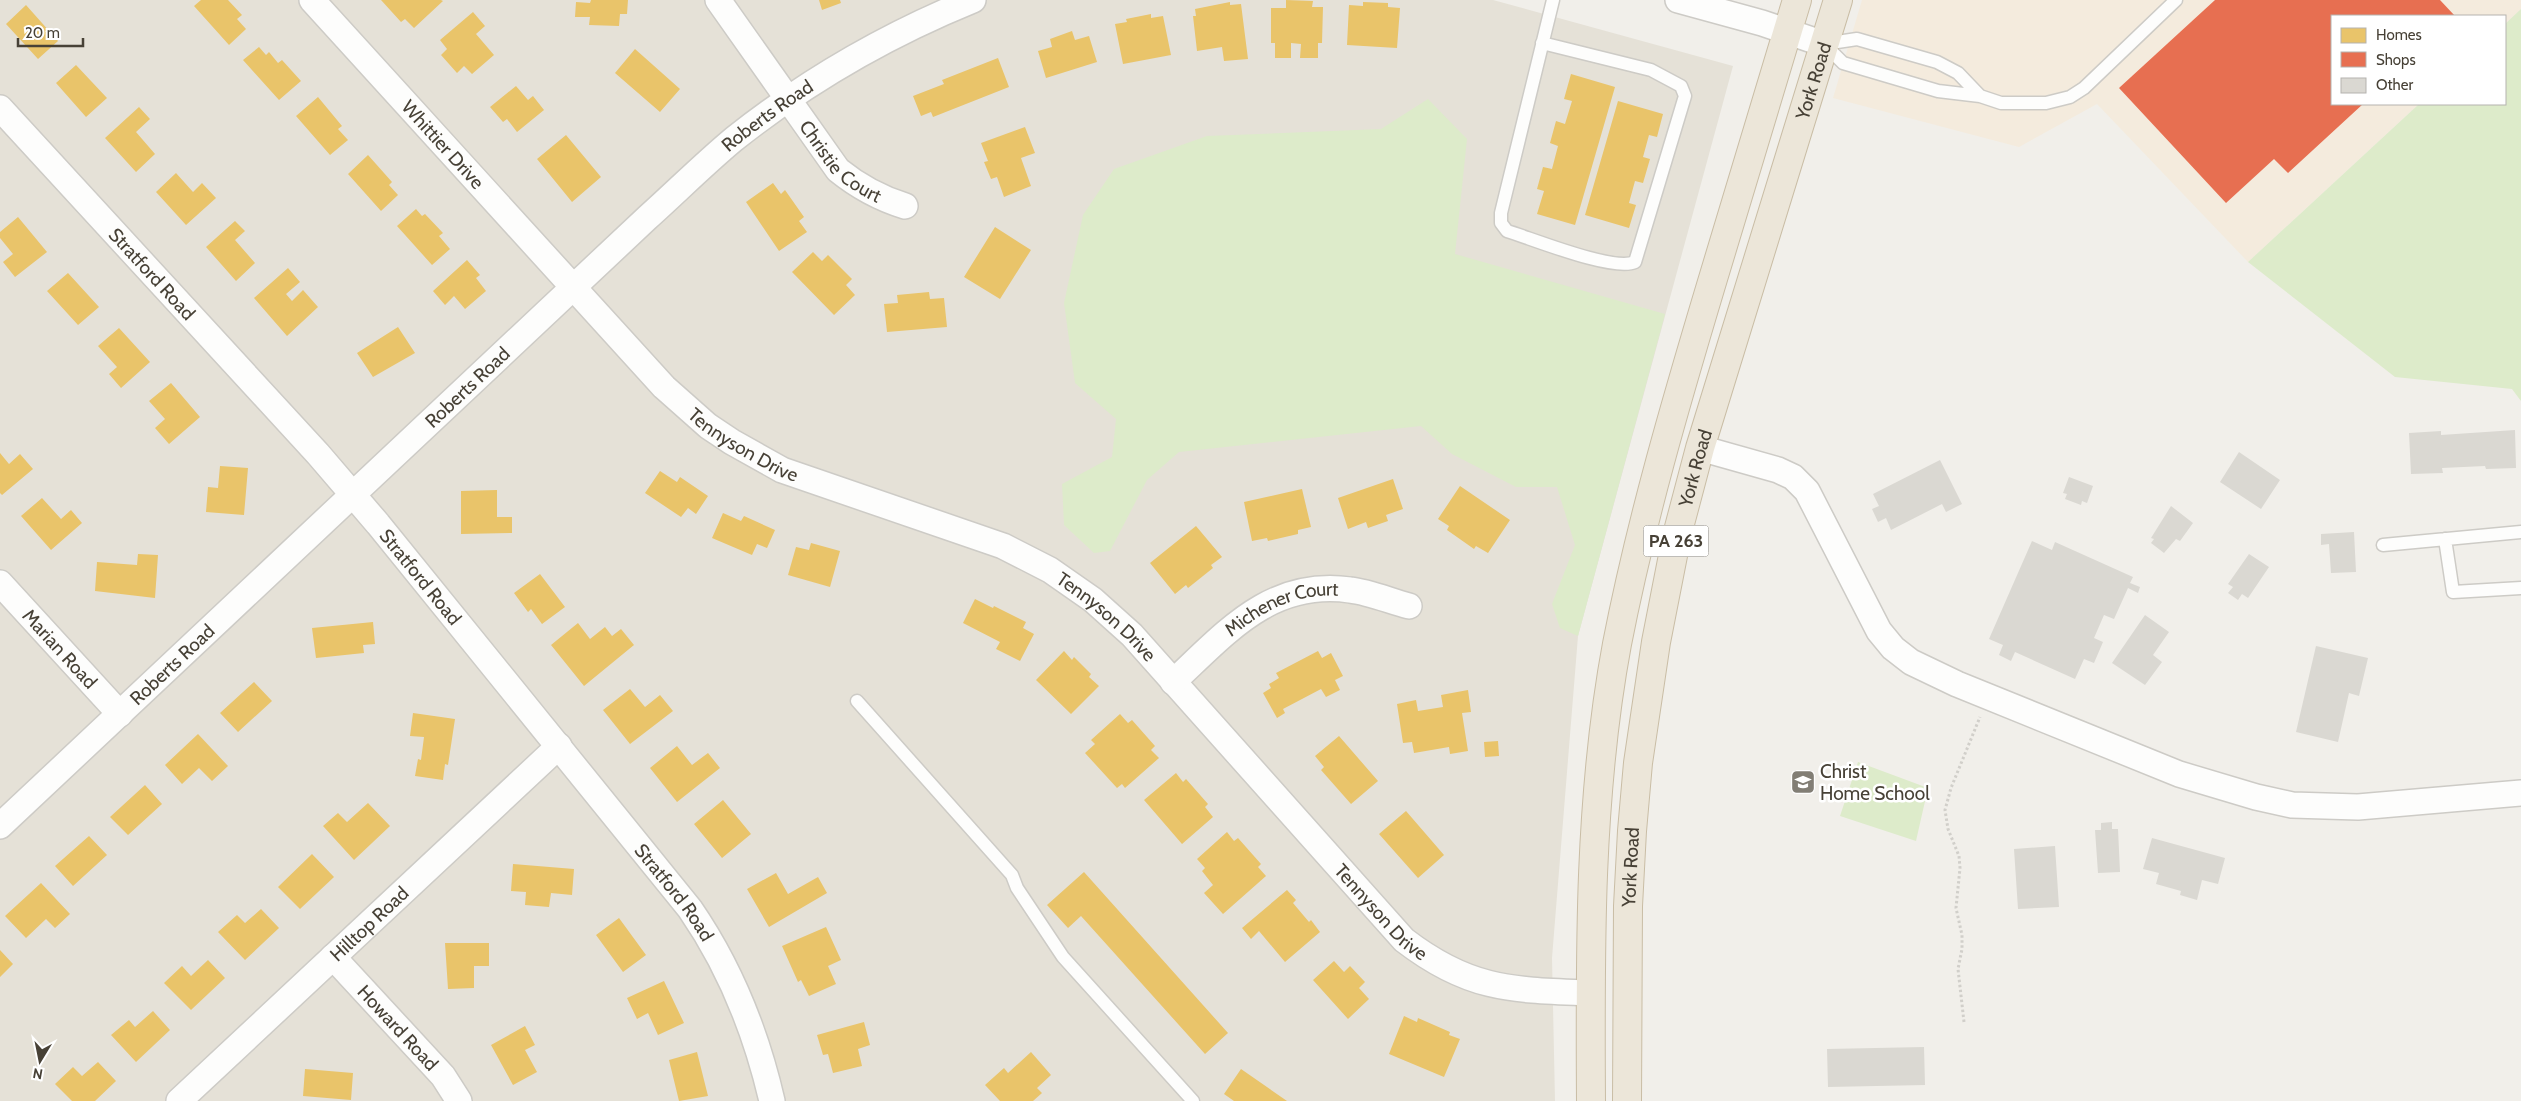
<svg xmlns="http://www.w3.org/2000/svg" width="2521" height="1101" font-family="Cabin,sans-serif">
  <rect width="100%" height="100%" fill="#f1efea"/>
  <path fill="#e5e1d7" d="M0,0h1493l240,66 -155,570 -26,322 3,143h-1555z"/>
  <path fill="#f4ebdd" d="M1862,0h659v9l-16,15v-8h-173v88h87l-171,158 -151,-158 -78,43 -186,-49z"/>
  <path fill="#ddebca" d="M2521,9v392l-9,-12 -117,-12 -147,-115 171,-158h86v-80z
    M1428,99l39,40 -12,115 210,60 -87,322 -18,-8 -8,-24 23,-59 -18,-58h-41l-64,-33 -31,-28 -242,26 -32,28 -37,71 -16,2 -30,-28 -2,-41 50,-27 4,-38 -41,-36 -11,-80 19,-88 31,-46 93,-33 174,-7z
    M1858,762l70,26 -12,53 -76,-25z"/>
  <path fill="#e9c46a" d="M201,0h27l14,15 -5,4 9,10 -17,16 -35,-39z
    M381,0h60l2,1 -29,27 -9,-9 -4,3z
    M591,0h37l-1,14h-7l-1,12 -30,-1 1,-8h-15l1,-15 14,1z
    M819,0h21l1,3 -19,7z
    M1286,0l27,1 -1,6h11l-1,36h-4v15h-18l1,-14 -10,-1v15h-16v-15h-4v-35h15z
    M1230,2v3l11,-1 7,55 -24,2 -2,-14 -25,4 -4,-35h3l-1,-7z
    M1363,2l25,1v4l12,1 -3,40 -50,-3 2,-40 14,1z
    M26,5l32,36 -20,18 -32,-35z
    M473,12l12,14 -9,8 18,21 -22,19 -8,-8 -7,7 -16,-18 6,-6 -7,-9z
    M1151,14v4l12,-2 8,39 -48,9 -8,-40 12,-2 -1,-3z
    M1072,31l3,9 14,-4 8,26 -51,16 -8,-27 14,-4 -2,-8z
    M259,47l7,8 3,-3 9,11 4,-3 19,21 -22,19 -36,-40z
    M635,49l45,40 -20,23 -45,-39z
    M998,58l11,29 -76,30 -2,-5 -10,4 -8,-20 31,-12 -2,-4z
    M76,65l31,33 -21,19 -30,-34z
    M1571,74l44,13 -40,138 -38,-11 7,-23 -7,-2 6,-22 9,2 6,-23 -8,-3 6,-22 9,3 7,-23 -8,-2z
    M516,86l12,14 5,-4 11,14 -27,22 -10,-13 -4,3 -13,-15z
    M318,97l24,29 -4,3 10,11 -18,15 -34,-39z
    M1618,101l45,13 -6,23 -8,-2 -6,22 7,2 -7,24 -8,-2 -6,22 7,2 -7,23 -44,-13z
    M139,107l11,12 -14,13 19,22 -19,18 -31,-34z
    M1025,127l10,26 -14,5 10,28 -27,11 -7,-20 -6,2 -7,-17 4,-1 -7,-18z
    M566,135l35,42 -29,25 -35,-43z
    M368,155l24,27 -3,3 9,10 -17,16 -33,-37z
    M176,173l17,19 9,-9 14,15 -30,27 -30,-33z
    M773,183l8,11 4,-4 19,27 -5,4 8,11 -28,19 -33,-49z
    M416,209l6,7 3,-2 18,19 -4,3 11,13 -18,16 -35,-39z
    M18,217l29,35 -32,25 -12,-15 10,-8 -13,-16v-6z
    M235,221l10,10 -10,9 20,23 -19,18 -30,-34z
    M995,227l36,23 -31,49 -36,-22z
    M813,252l9,9 6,-6 24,24 -6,6 9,10 -21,20 -42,-43z
    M467,260l13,15 -4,3 10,13 -21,18 -11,-13 -9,9 -12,-14z
    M288,268l12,14 -14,12 6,7 11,-11 15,17 -31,29 -33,-38z
    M68,273l31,34 -21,18 -31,-34z
    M929,292l1,7 14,-1 3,29 -60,5 -3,-28 14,-1 -1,-8z
    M398,327l17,26 -42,24 -16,-24z
    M119,328l31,34 -29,26 -12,-14 8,-7 -19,-21z
    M171,383l29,34 -31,27 -14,-16 10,-9 -16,-18z
    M0,453l9,11 11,-10 13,15 -31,26 -2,-2z
    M220,466l28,2 -4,47 -38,-3 2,-25 10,1z
    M660,471l17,11 3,-5 28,19 -12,18 -8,-6 -7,9 -36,-24z
    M1393,479l10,30 -17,6 2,6 -20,7 -2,-6 -18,7 -10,-31z
    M1460,486l50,34 -22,33 -12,-7 -2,3 -27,-19 2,-4 -11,-7z
    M1302,489l9,38 -13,3v4l-30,7 -1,-3 -15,3 -8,-39z
    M497,490v27h15v16l-51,1v-43z
    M42,498l19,21 10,-9 11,13 -31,27 -30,-34z
    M723,513l18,8 3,-5 31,14 -8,18 -10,-4 -5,11 -40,-17z
    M1196,526l26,31 -11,8 2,3 -25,20 -2,-3 -11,9 -25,-31z
    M811,543l29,8 -10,36 -42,-12 8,-28 13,3z
    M138,554l20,1 -3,43 -60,-7 2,-29 40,3z
    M540,574l25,33 -23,17 -11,-15 -3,3 -14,-19z
    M975,599l18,9 1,-2 32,16 -3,6 11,6 -14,27 -24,-12 4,-7 -37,-19z
    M373,622l2,22 -12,1 1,8 -48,5 -4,-30z
    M578,623l12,16 15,-12 7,9 9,-7 13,16 -50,41 -33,-41z
    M1064,651l8,9 2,-3 17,17 -2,3 10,9 -28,28 -35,-34z
    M1318,651l4,7 9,-5 12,23 -8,4 5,10 -14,7 -5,-8 -38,20 2,4 -8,5 -14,-25 8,-5 -2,-4 10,-6 -3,-5z
    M254,682l18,19 -34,31 -18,-19z
    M630,689l15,18 15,-12 13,16 -43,33 -27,-34z
    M1468,690l3,22 -9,1 6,38 -18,3 -1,-7 -35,6 -2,-11 -9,1 -6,-39 19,-4 2,11 25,-4 -2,-12z
    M413,713l42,6 -7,46 -3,-1 -2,16 -28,-4 3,-17 3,1 3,-23 -14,-1z
    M1120,714l8,9 4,-3 23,26 -4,4 8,8 -34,30 -3,-4 -5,4 -32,-35 10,-9 -4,-4z
    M198,734l30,32 -16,15 -13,-13 -17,16 -17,-19z
    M1339,736l39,45 -27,23 -30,-34 3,-3 -9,-11z
    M1498,741l1,15 -14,1 -1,-15z
    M677,746l15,19 16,-12 12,15 -43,34 -27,-34z
    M1176,773l7,9 3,-3 22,25 -3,3 8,10 -31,27 -38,-44z
    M145,785l17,19 -34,31 -18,-18z
    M723,800l28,34 -29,24 -28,-34z
    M368,803l22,23 -36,34 -31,-34 15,-13 9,9z
    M1406,811l38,44 -26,23 -39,-44z
    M1227,832l7,9 4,-3 23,26 -3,3 8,9 -43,38 -19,-21 9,-8 -11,-14 3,-3 -8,-9z
    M89,836l18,19 -34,31 -18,-20z
    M312,854l22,23 -34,32 -22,-22z
    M513,864l61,5 -2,26 -21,-2 -2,14 -24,-2 1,-13 -15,-1z
    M1084,872l144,161 -23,21 -124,-138 -13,12 -21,-23z
    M776,873l12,21 30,-17 9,16 -58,34 -22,-38z
    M41,883l29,31 -15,14 -9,-9 -20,19 -21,-22z
    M1287,890l9,10 -3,3 16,19 2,-2 9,12 -35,30 -26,-31 -8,8 -9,-11z
    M261,909l18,19 -34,32 -27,-28 19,-17 8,8z
    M619,918l27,37 -23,17 -27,-37z
    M826,927l15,33 -13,6 8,18 -27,12 -8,-16 -3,2 -16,-36z
    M445,943h44v23h-15v22l-26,1z
    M0,950l13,14 -13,13z
    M208,960l17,18 -34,32 -27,-27 18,-17 9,10z
    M1334,961l10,11 6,-6 15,16 -6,6 10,11 -21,20 -35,-39z
    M664,981l20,42 -26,12 -10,-22 -11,6 -10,-21z
    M153,1011l17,19 -34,32 -25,-27 18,-15 6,7z
    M1404,1016l13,6 1,-4 32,14 -1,3 11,4 -16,38 -55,-23z
    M864,1022l6,23 -12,4 4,17 -29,7 -5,-19 -5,1 -6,-20z
    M525,1026l10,19 -10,5 12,22 -24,13 -22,-40z
    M697,1052l11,44 -29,5 -10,-41z
    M1031,1052l20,23 -14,13 5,5 -9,8h-33l-15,-16 19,-17 4,5z
    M98,1062l18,19 -21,20h-23l-17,-17 18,-17 9,9z
    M305,1069l48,4 -2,27 -48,-4z
    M1241,1069l46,32h-53l-10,-7z"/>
  <path fill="#e76f51" d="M2215,0h225l15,16h-123v88h31l-75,69 -14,-14 -48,44 -107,-115z"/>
  <path fill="#dad8d2" d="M2515,430l1,38 -30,1 -1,-3 -43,2 1,5 -32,1 -2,-41 32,-2v4z
    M2239,452l41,28 -19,29 -41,-27z
    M1940,460l22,44 -16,8 -4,-8 -51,26 -5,-12 -8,4 -6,-13 7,-3 -6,-12z
    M2069,477l24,9 -6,17 -5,-2 -1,4 -16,-6 2,-5 -4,-1z
    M2171,506l22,17 -13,18 -4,-2 -12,14 -13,-10 3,-4 -3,-1z
    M2354,532l2,40 -25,1 -2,-29 -8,1v-11z
    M2032,541l20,9 3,-8 78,35 -3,6 10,4 -2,6 -10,-5 -14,31 -10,-4 -10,23 9,4 -9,21 -10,-4 -9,20 -60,-27 -4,9 -12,-6 4,-10 -14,-6z
    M2249,554l20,13 -21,31 -6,-4 -4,6 -10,-7 5,-6 -5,-3z
    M2145,615l24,17 -16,23 9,7 -17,23 -33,-22z
    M2316,646l52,12 -9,38 -10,-3 -11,49 -42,-10z
    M2112,822v7h6l2,43 -22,1 -3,-43h6v-7z
    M2152,838l73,20 -7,26 -16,-4 -5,20 -17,-5 1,-4 -25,-7 3,-11 -16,-4z
    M2055,846l4,61 -41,2 -4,-60z
    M1924,1047l1,38 -97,2 -1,-38z"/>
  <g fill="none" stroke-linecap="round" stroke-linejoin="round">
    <defs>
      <path id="lane" d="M1542,43l109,27 30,16 4,10 -50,166c-21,10 -102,-23 -128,-31l-6,-8v-10l52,-213
        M1824,44l19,19 95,28 42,5 21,7h45l24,-6 14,-9 92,-88
        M1824,44l33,-5 80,23 21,11 22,23
        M2445,539l8,53 68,-4
        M2383,545l138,-13
        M857,701l155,174 5,13 46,69 130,144"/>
      <g id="street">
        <path id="s1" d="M312,0l352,387 44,39 24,16 50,28 221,76 47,24 43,30 39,35 272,305c65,50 107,50 186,53"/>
        <path id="s2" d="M718,0l120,170c21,17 41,28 67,36"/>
        <path d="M1678,0l84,23 62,21"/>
        <path id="s3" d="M0,108l318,346 60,70 312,385c40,58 66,123 82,192"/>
        <path d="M1700,448l78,22 15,7 14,14 72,140 14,17 18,14 46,22 222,90 77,23 36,8 66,2 163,-14"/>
        <path id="s4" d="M0,583l120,131"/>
        <path id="s5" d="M1173,682c53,-49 97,-103 177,-92 19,2 40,11 59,16"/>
        <path id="s6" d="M0,826l647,-608c29,-26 57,-54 87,-79 73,-58 153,-104 239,-139"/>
        <path id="s7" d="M333,957l110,119 16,25"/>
        <path id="s8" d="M179,1101l380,-355"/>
      </g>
      <g id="highway">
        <path d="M1591,1101c-1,-152 -2,-307 26,-457 24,-123 59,-242 95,-362 29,-94 57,-188 85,-282"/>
        <path id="s9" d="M1627,1101l1,-195 4,-75 6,-68 18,-121 21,-107 23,-87 138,-448"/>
      </g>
    </defs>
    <use href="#lane" stroke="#cdcbc6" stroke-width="15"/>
    <use href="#street" stroke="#cdcbc6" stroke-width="28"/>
    <use href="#highway" stroke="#c9bda5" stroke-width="30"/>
    <path stroke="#d1cfca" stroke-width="3" stroke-dasharray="2.5 2.5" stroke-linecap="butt" d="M1964,1022l-6,-53 4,-20v-14l-6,-27 4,-40 -1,-12 -11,-27 -3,-19 6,-22 29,-71"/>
    <use href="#lane" stroke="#fdfdfc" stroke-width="12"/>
    <use href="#street" stroke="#fdfdfc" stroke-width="25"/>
    <use href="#highway" stroke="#ece6d9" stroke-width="28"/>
  </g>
  <defs>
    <symbol id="school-square" viewBox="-11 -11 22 22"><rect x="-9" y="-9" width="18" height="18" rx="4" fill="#827e75" stroke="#fff"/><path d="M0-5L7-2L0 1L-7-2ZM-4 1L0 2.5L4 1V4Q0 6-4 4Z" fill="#fff"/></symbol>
  </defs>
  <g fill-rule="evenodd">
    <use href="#school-square" x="1789" y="768" width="28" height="28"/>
  </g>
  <g text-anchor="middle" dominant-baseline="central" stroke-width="5" stroke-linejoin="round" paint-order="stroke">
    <rect fill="#fff" stroke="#7e7a72" stroke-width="1" x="1643.5" y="525.5" width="65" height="31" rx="4"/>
    <g font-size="18" font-weight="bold" fill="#474136">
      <text x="1676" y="541">PA 263</text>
    </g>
    <g font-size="19" fill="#474136" stroke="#fff">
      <text stroke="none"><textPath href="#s9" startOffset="1044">York Road</textPath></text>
      <text stroke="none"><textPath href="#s6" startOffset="1046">Roberts Road</textPath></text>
      <text stroke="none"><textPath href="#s1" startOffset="195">Whittier Drive</textPath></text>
      <text stroke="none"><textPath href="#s2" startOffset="204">Christie Court</textPath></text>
      <text stroke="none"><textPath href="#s3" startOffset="225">Stratford Road</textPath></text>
      <text stroke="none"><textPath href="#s6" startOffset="641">Roberts Road</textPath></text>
      <text stroke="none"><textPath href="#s1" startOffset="622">Tennyson Drive</textPath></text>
      <text stroke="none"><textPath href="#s9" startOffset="639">York Road</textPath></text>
      <text stroke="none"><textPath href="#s3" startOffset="630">Stratford Road</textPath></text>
      <text stroke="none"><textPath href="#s5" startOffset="135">Michener Court</textPath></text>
      <text stroke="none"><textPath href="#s1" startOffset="1028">Tennyson Drive</textPath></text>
      <text stroke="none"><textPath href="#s4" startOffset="89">Marian Road</textPath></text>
      <text stroke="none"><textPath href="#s6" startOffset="236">Roberts Road</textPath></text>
      <text stroke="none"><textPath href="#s9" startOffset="234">York Road</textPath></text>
      <text stroke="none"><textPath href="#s3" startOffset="1035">Stratford Road</textPath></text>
      <text stroke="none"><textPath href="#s1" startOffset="1432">Tennyson Drive</textPath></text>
      <text stroke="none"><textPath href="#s8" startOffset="260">Hilltop Road</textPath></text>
      <text stroke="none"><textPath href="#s7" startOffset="96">Howard Road</textPath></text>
    </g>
    <g font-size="19" fill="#474136" stroke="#fff" text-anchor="start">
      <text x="1820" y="771">Christ<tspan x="1820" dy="22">Home School</tspan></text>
    </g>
  </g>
  <rect x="2331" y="15" width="175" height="90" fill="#ffffff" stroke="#b5b3af"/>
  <rect x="2341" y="28" width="25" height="15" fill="#e9c46a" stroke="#b5b3af"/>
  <text x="2376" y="40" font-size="15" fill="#474136">Homes</text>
  <rect x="2341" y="52" width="25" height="15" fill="#e76f51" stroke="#b5b3af"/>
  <text x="2376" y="65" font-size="15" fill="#474136">Shops</text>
  <rect x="2341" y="78" width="25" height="15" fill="#dad8d2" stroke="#b5b3af"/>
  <text x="2376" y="90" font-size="15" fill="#474136">Other</text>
  <g transform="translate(40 1061) rotate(190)" stroke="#ffffff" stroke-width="4" paint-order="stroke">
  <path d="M0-4L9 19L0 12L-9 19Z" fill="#474136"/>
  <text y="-8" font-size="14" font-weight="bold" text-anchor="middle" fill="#474136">N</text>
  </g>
  <path d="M18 38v8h65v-8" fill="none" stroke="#474136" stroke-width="2.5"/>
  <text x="25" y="38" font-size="15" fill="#474136" stroke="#ffffff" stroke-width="4" paint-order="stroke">20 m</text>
</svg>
